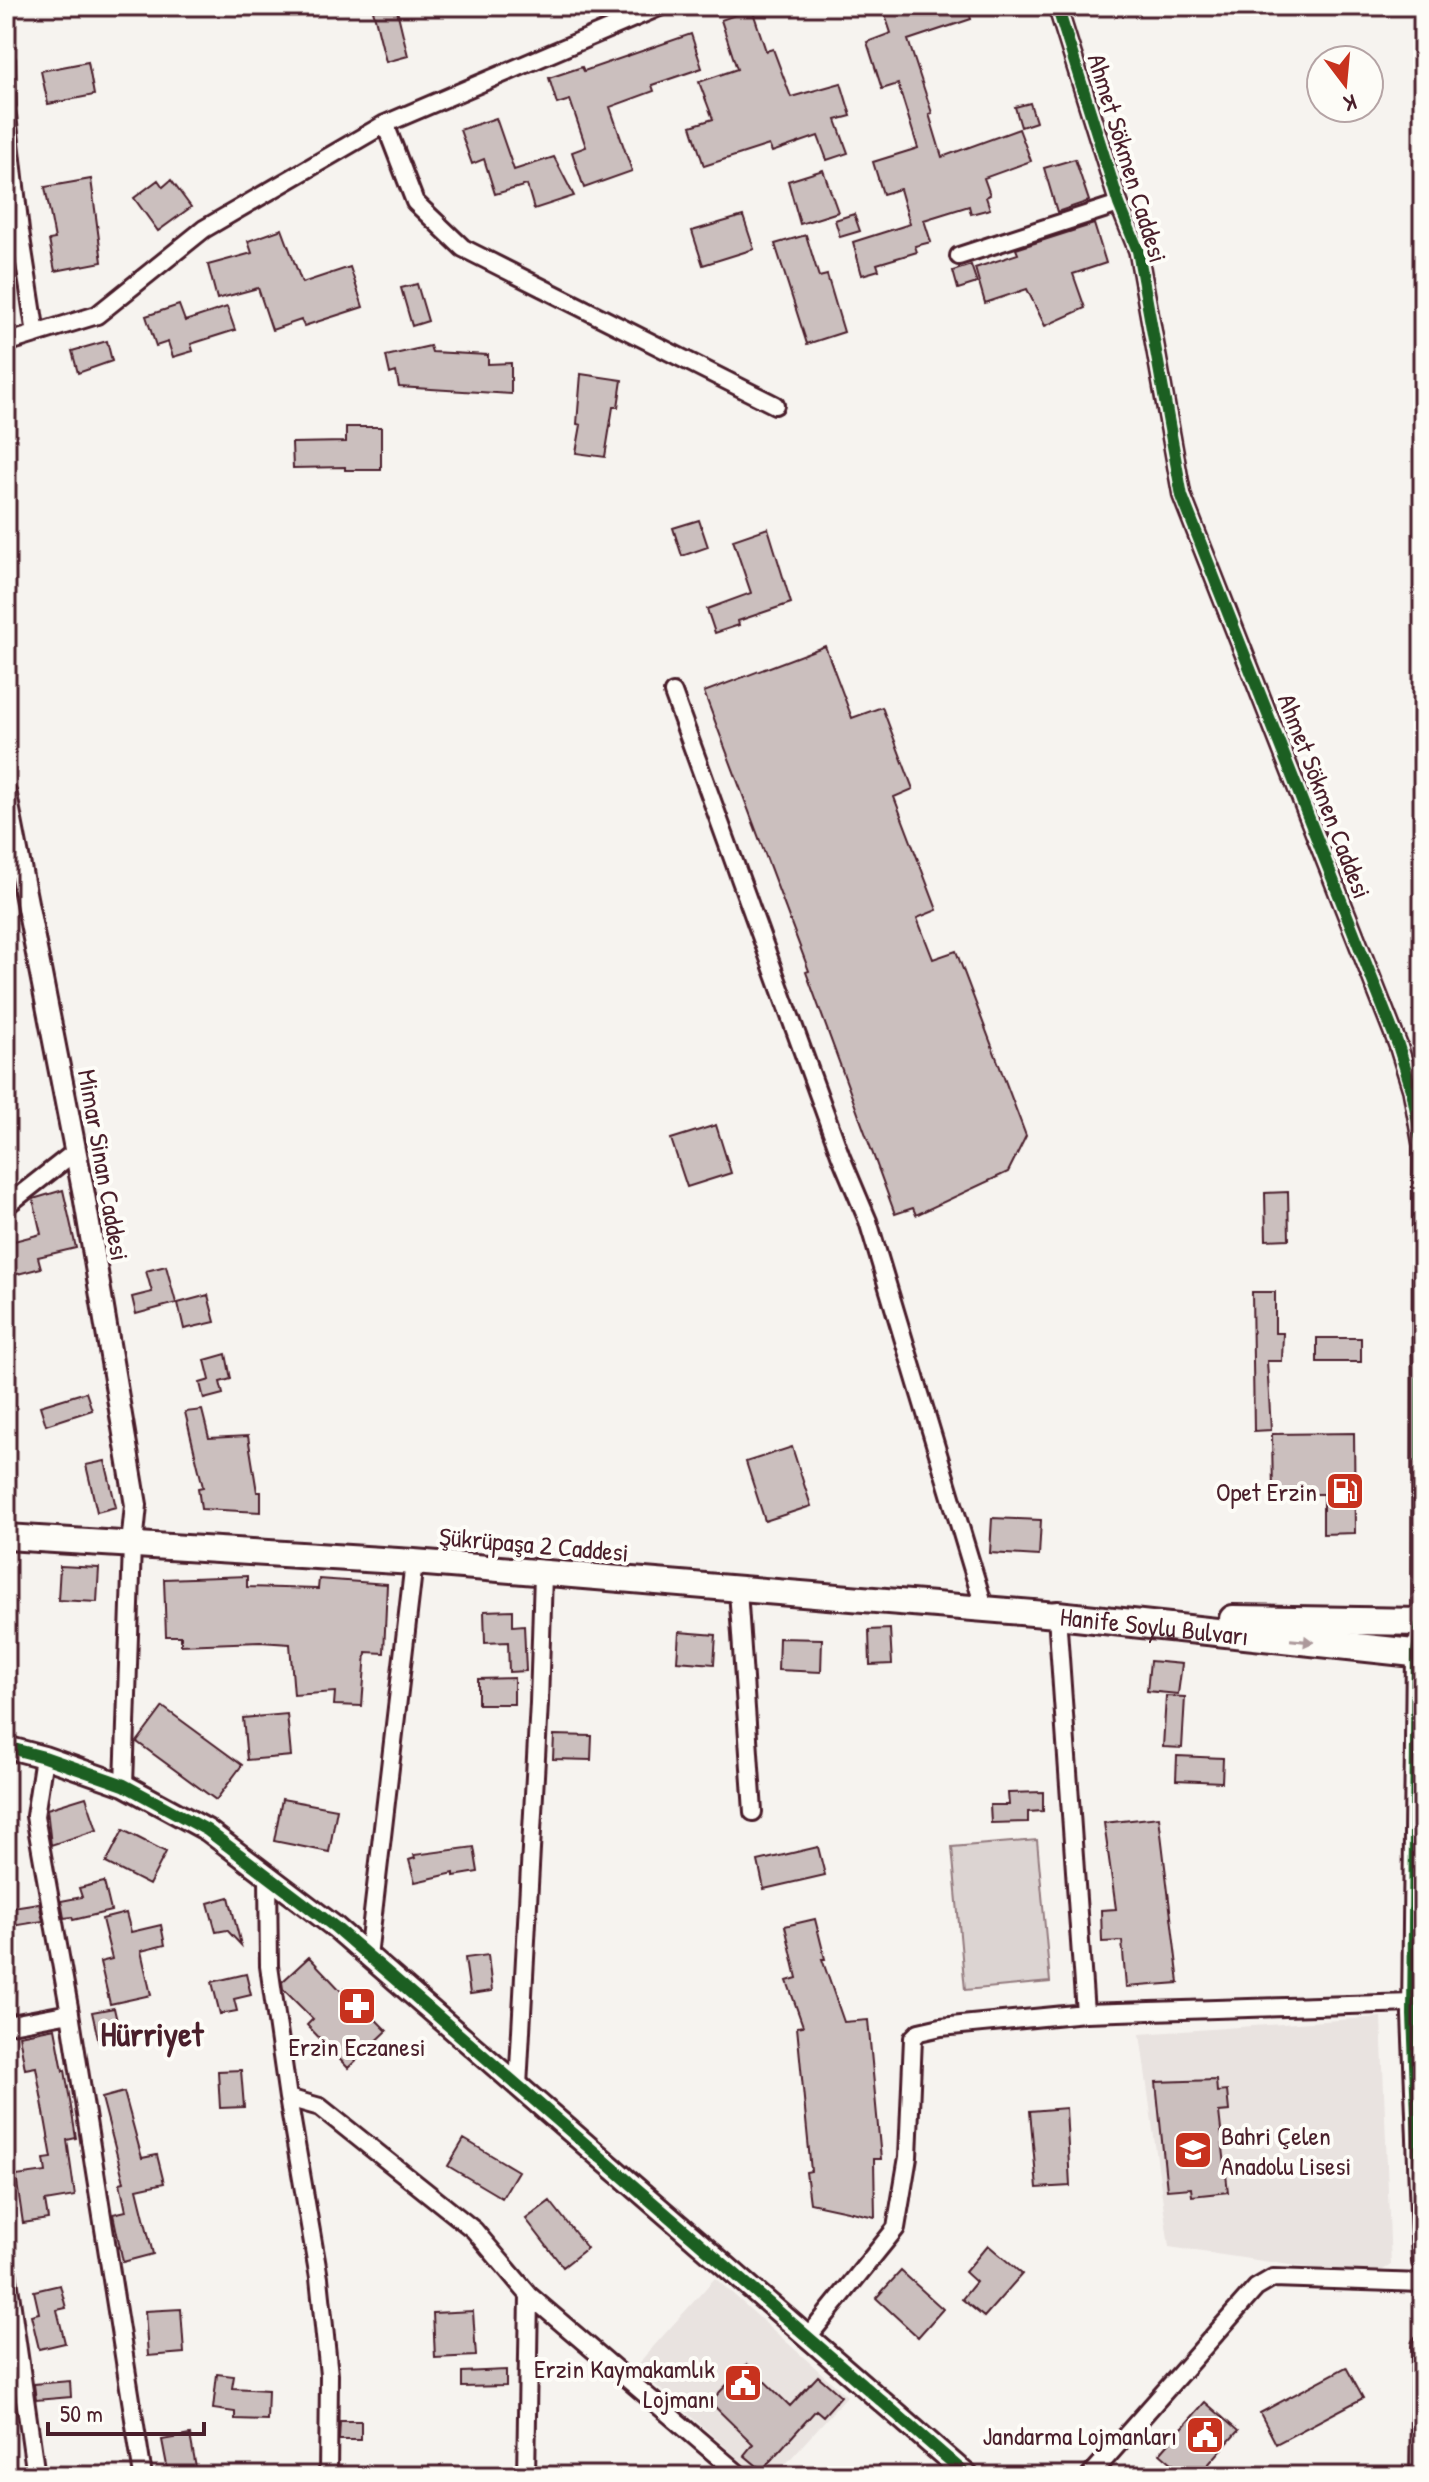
<svg xmlns="http://www.w3.org/2000/svg" width="1429" height="2482" font-family="'Patrick Hand',sans-serif">
  <rect width="100%" height="100%" fill="#f6f3ef"/>
  <filter id="ink" filterUnits="userSpaceOnUse"><feTurbulence type="fractalNoise" baseFrequency=".0125" numOctaves="2"/><feDisplacementMap in="SourceGraphic" scale="16" xChannelSelector="R" yChannelSelector="G"/><feConvolveMatrix kernelMatrix="1 2 1 2 8 2 1 2 1" color-interpolation-filters="sRGB"/></filter>
  <g filter="url(#ink)">
    <path fill="#e9e3e0" d="M1381,2017l10,248 -20,12 -202,-30 -29,-213z
      M715,2278l132,118 -72,80h-17l-123,-109z"/>
    <path fill="#dcd4d2" stroke="#937a7e" stroke-width="2" d="M1037,1840l13,142 -85,8 -13,-143z"/>
    <path fill="#cbbfbe" stroke="#4a1f2b" stroke-width="2" d="M372,6h24l12,50 -22,6z
      M882,6h85l4,13 -63,21 24,73 -3,1 13,43 77,-28 12,32 -47,17 6,17 -4,2 4,12 -19,5 -2,-8 -45,14 7,22 -16,4 2,6 -40,12 2,6 -17,5 -9,-33 57,-18 -10,-35 -17,5 -10,-32 45,-14 -20,-64 -16,5 -15,-47 24,-9z
      M752,9l14,42 7,-2 18,48 50,-14 10,33 -15,4 12,33 -21,7 -9,-24 -46,16 -3,-7 -65,21 -13,-40 22,-7 -14,-37 38,-13 -16,-49z
      M691,34l11,34 -50,17 2,6 -44,16 22,64 -48,17 -12,-36 14,-5 -16,-47 -13,4 -8,-26 33,-11 2,4z
      M88,62l6,33 -46,9 -7,-33z
      M1030,103l6,19 -15,5 -6,-20z
      M496,118l18,52 40,-13 20,39 -40,13 -7,-24 -32,9 -11,-35 -12,5 -12,-34z
      M1075,159l14,42 -32,11 -13,-44z
      M823,170l15,42 -38,12 -12,-43z
      M91,179l11,83 -47,9 -6,-31 6,-1 -10,-52z
      M158,180l5,7 8,-7 20,27 -33,24 -24,-33z
      M854,214l6,17 -20,6 -5,-17z
      M743,216l11,33 -51,16 -11,-34z
      M1094,224l12,39 -33,11 12,34 -40,18 -18,-37 -42,14 -10,-35 43,-14 -2,-5z
      M282,229l20,54 48,-16 13,40 -59,19 -3,-6 -29,10 -14,-42 -41,11 -9,-34 44,-12 -4,-12z
      M806,235l13,42 8,-2 17,57 -37,12 -32,-100z
      M971,265l6,18 -19,6 -5,-18z
      M417,284l11,37 -16,5 -11,-38z
      M179,305l6,16 42,-14 8,23 -44,14 2,7 -20,6 -5,-15 -12,4 -10,-30z
      M107,341l5,20 -34,12 -6,-22z
      M430,346l2,6 56,3v9l23,-1v31l-112,-7 -3,-15 -6,2 -4,-18z
      M581,374l41,6 -4,27h-5l-8,50 -29,-4 5,-28 -4,-1z
      M346,427h35v43h-36v-3l-52,1 -1,-25 54,-1z
      M699,520l9,27 -26,9 -9,-28z
      M768,528l23,75 -53,18 1,4 -24,8 -8,-24 44,-16 -18,-53z
      M825,646l27,72 30,-11 31,82 -19,8 43,113 -20,8 16,41 23,-8 70,185 -18,36 -92,43 -3,-7 -18,6 -89,-242 3,-1 -105,-279z
      M716,1125l15,48 -44,14 -16,-48z
      M63,1190l13,58 -38,9 3,11 -35,9v-34l35,-9 -8,-35z
      M1288,1192l1,47 -23,1 -1,-47z
      M166,1266l10,37 -40,11 -4,-17 20,-5 -6,-21z
      M1252,1292h23v41h8l-1,28h-15l4,69 -17,1z
      M208,1295l7,27 -31,7 -6,-26z
      M1317,1338h44v24h-44z
      M226,1354l5,25 -11,3 3,12 -19,5 -4,-16 10,-3 -5,-20z
      M86,1392l6,18 -46,15 -6,-19z
      M202,1410l7,28 39,-2 9,56h4v20l-60,-3 -3,-21 5,-1 -18,-75z
      M1354,1433l1,100 -32,1v-40h-50l-1,-60z
      M792,1447l19,59 -46,15 -19,-59z
      M105,1461l11,46 -19,5 -11,-47z
      M992,1518l49,2 -2,36 -49,-3z
      M60,1566l39,2 -2,34 -39,-2z
      M247,1576v11l71,2 1,-10 68,5 -3,69 -18,-1 -4,54 -28,-1 1,-13 -41,3 -4,-51 -30,-2 -79,3v-9h-15l-2,-57z
      M513,1610v16l11,-1 2,46 -17,1 -1,-30 -23,1 -1,-32z
      M890,1629l2,35 -22,1 -1,-35z
      M679,1632l37,3 -2,29 -37,-3z
      M779,1638l43,1 -1,33 -43,-2z
      M1150,1661l32,3 -4,30 -31,-3z
      M514,1678v26h-36v-25z
      M1166,1696l19,1 -3,51 -19,-1z
      M163,1707l79,58 -26,35 -79,-58z
      M287,1714l4,42 -44,4 -4,-42z
      M554,1735l38,1 -1,24 -38,-1z
      M1177,1756l46,2 -1,24 -46,-2z
      M1043,1792v19l-15,1v10l-37,1 -1,-18h19l-1,-12z
      M86,1797l11,33 -46,15 -4,-36z
      M282,1799l55,10 -8,43 -55,-11z
      M1159,1817l20,166 -53,4 -4,-46 -20,1 -1,-32 15,-1 -12,-86z
      M123,1830l43,22 -17,33 -43,-22z
      M474,1847l4,25 -24,4v-3l-39,9 -6,-22 6,-2 -1,-3z
      M818,1847l7,28 -61,14 -6,-28z
      M104,1882l7,29 -38,9 -1,-3 -8,1 -3,-17 21,-4 -3,-9z
      M229,1897l12,48 -14,-15 -11,2 -8,-29z
      M39,1903l4,18 -37,6v-19z
      M126,1913l5,19 30,-7 4,20 -24,6 10,44 -41,9 -10,-42 12,-3 -10,-40z
      M815,1919l10,40h-3l22,63 24,-2 13,139h-7l1,58 -65,-14 -4,-31 5,-1 -14,-144 6,-1 -16,-45 10,-3 -12,-52z
      M488,1955l4,36 -22,3 -5,-36z
      M309,1957l33,35 3,-4 42,43 -39,37 -41,-43 6,-6 -30,-30 -1,-7z
      M246,1974l5,21 -17,4 3,12 -17,3 -8,-32z
      M114,2008l7,31 -22,4 -7,-31z
      M55,2028l8,43 2,-1 11,68 -9,2 8,56 -30,5 3,18 -25,4 -7,-47 30,-4 -2,-13 8,-1 -16,-91 -11,2 -6,-34z
      M241,2070l3,37 -24,1 -2,-37z
      M1216,2080l1,12 10,-1 2,20 -10,1 9,80 -36,4 -1,-8 -24,2 -11,-108z
      M124,2092l18,66 15,-3 7,28 -27,6 16,65 -30,8 -10,-48 13,-3 -6,-28 4,-1 -22,-84z
      M1066,2108l4,78 -33,2 -7,-77z
      M464,2139l54,32 -16,27 -54,-32z
      M550,2201l37,47 -24,19 -37,-48z
      M988,2245l34,29 -38,43 -22,-18 14,-17 -11,-10z
      M901,2271l42,38 -25,28 -42,-39z
      M60,2285l6,23 -9,2 8,33 -26,6 -8,-34 8,-2 -5,-22z
      M181,2309l3,44 -36,3 -3,-45z
      M473,2311l3,45 -41,2 -2,-45z
      M747,2364l43,42 28,-30 23,20 -18,20 -7,-6 -54,60 -18,-15 9,-11 -43,-42z
      M1346,2367l17,31 -87,46 -16,-31z
      M506,2370v16l-44,1v-15z
      M217,2374l17,2 -2,12 36,2 -1,30 -32,-1v-7l-22,-3z
      M70,2381l1,16 -35,3 -2,-16z
      M1205,2402l33,29 -40,45h-11l-27,-23z
      M340,2421h21v19h-22z
      M190,2435l7,38 -28,3 -7,-36z"/>
    <g fill="none" stroke-linecap="round" stroke-linejoin="round">
      <defs>
        <path id="minor" d="M1057,6l62,198 19,47 44,245 216,549 14,45 10,55 -1,477 -4,31
          M6,61l1,45
          M6,106l14,125 16,103
          M385,124l30,78 48,46 312,157
          M959,256l160,-52
          M6,343l91,-28 107,-86 181,-105 277,-118
          M673,693l168,464 27,64 117,389
          M6,1206l70,-55
          M738,1590l15,222
          M1057,1615l28,398
          M44,1757l-9,59 35,197 73,463
          M124,1785l8,-240
          M268,1876l1,90 19,132 31,180 10,97 -1,101
          M368,1956l46,-394
          M6,2025l64,-12
          M518,2086l21,-383 4,-129
          M288,2098l32,9 154,123 55,65 212,181
          M6,2265l30,211
          M808,2337l88,-109 12,-71 5,-119 6,-6 22,-5 144,-14 328,-10
          M526,2476l3,-181
          M1090,2476l166,-188 17,-10 150,5"/>
        <path id="tertiary" d="M6,795l78,400 52,310 -4,40
          M1417,1653l-4,362 10,247
          M6,1747l38,10 80,28 83,45 128,97 633,549
          M1421,2476l2,-130"/>
        <path id="secondary" d="M6,1537l408,25 643,53"/>
        <g id="primary">
          <path id="s1" d="M1057,1615l366,39"/>
          <path d="M1233,1619l190,3"/>
        </g>
      </defs>
      <use href="#minor" stroke="#4a1f2b" stroke-width="22"/>
      <use href="#tertiary" stroke="#4a1f2b" stroke-width="26"/>
      <use href="#secondary" stroke="#4a1f2b" stroke-width="30"/>
      <use href="#primary" stroke="#4a1f2b" stroke-width="32"/>
      <use href="#minor" stroke="#fdfcf7" stroke-width="16"/>
      <use href="#tertiary" stroke="#fdfcf7" stroke-width="20"/>
      <use href="#secondary" stroke="#fdfcf7" stroke-width="24"/>
      <use href="#primary" stroke="#fdfcf7" stroke-width="26"/>
      <defs>
        <path id="cycleway" d="M1057,6l62,198 19,47 44,245 216,549 14,45 10,55 -1,477 -4,31 -4,362 10,247
          M6,1747l38,10 80,28 83,45 128,97 633,549"/>
      </defs>
      <use href="#cycleway" stroke="#fdfcf7" stroke-width="17"/>
      <use href="#cycleway" stroke="#1b5e20" stroke-width="12"/>
    </g>
    <defs><path id="oneway-solid" d="M-6-.8H1V-3.2L6.5 0L1 3.2V.8H-6Z" transform="scale(2)"/></defs>
    <use fill="#ac999b" href="#oneway-solid" transform="translate(1302 1641) rotate(6)"/>
  </g>
  <defs>
    <symbol id="fuel-square" viewBox="-11 -11 22 22"><rect x="-9" y="-9" width="18" height="18" rx="4" fill="#c8321e" stroke="#fdfcf7"/><path d="M-5.5-6h7V0h2V4h1.3V-2.5L3-4.5l.8-.8L6-3V5H2.5V1h-1V6h-7ZM-4.2-4.7v3.2H.2V-4.7Z" fill="#fff"/></symbol>
    <symbol id="pharmacy-square" viewBox="-11 -11 22 22"><rect x="-9" y="-9" width="18" height="18" rx="4" fill="#c8321e" stroke="#fdfcf7"/><path d="M-2-6h4v4h4v4h-4v4h-4v-4h-4v-4h4Z" fill="#fff"/></symbol>
    <symbol id="school-square" viewBox="-11 -11 22 22"><rect x="-9" y="-9" width="18" height="18" rx="4" fill="#c8321e" stroke="#fdfcf7"/><path d="M0-5L7-2L0 1L-7-2ZM-4 1L0 2.5L4 1V4Q0 6-4 4Z" fill="#fff"/></symbol>
    <symbol id="civic-square" viewBox="-11 -11 22 22"><rect x="-9" y="-9" width="18" height="18" rx="4" fill="#c8321e" stroke="#fdfcf7"/><path d="M-.6-6.5H3V-4.5H.6V-3L4-1V1h2V6H-6V1h2V-1L-.6-3ZM-1.2 2.5V6h2.4V2.5Z" fill="#fff"/></symbol>
  </defs>
  <g fill-rule="evenodd">
    <use href="#fuel-square" x="1323" y="1469" width="44" height="44"/>
    <use href="#pharmacy-square" x="335" y="1984" width="44" height="44"/>
    <use href="#school-square" x="1171" y="2128" width="44" height="44"/>
    <use href="#civic-square" x="721" y="2361" width="44" height="44"/>
    <use href="#civic-square" x="1183" y="2413" width="44" height="44"/>
  </g>
  <g text-anchor="middle" dominant-baseline="central" stroke-width="8" stroke-linejoin="round" paint-order="stroke">
    <g font-size="26" fill="#4a1f2b" stroke="#fdfcf7">
      <text transform="translate(1128 158) rotate(73)">Ahmet Sökmen Caddesi</text>
      <text transform="translate(1325 796) rotate(69)">Ahmet Sökmen Caddesi</text>
      <text transform="translate(104 1165) rotate(80)">Mimar Sinan Caddesi</text>
      <text transform="translate(534 1544) rotate(5)">Şükrüpaşa 2 Caddesi</text>
      <text stroke="none"><textPath href="#s1" startOffset="98">Hanife Soylu Bulvarı</textPath></text>
    </g>
    <g font-size="26" fill="#4a1f2b" stroke="#fdfcf7" text-anchor="end">
      <text x="1317" y="1491">Opet Erzin</text>
      <text x="357" y="2046" text-anchor="middle">Erzin Eczanesi</text>
      <text x="1221" y="2135" text-anchor="start">Bahri Çelen<tspan x="1221" dy="30">Anadolu Lisesi</tspan></text>
      <text x="715" y="2368">Erzin Kaymakamlık<tspan x="715" dy="30">Lojmanı</tspan></text>
      <text x="1177" y="2435">Jandarma Lojmanları</text>
    </g>
    <g font-size="34" font-weight="bold" fill="#4a1f2b" stroke="#fdfcf7">
      <text x="152" y="2034">Hürriyet</text>
    </g>
  </g>
  <rect width="1429" height="2482" fill="none" stroke="#fdfcf7" stroke-width="32"/>
  <rect x="16" y="16" width="1397" height="2450" fill="none" stroke="#4a1f2b" stroke-width="3" filter="url(#ink)"/>
  <g transform="translate(1345 84) rotate(164)"><circle r="38" fill="#fdfcf7" stroke="#b5a4a5" stroke-width="2"/>
  <path d="M0-6L14 30L0 20L-14 30Z" fill="#c8321e"/>
  <text y="-12" font-size="22" font-weight="bold" text-anchor="middle" fill="#4a1f2b">K</text>
  </g>
  <path d="M48 2422v12h156v-12" fill="none" stroke="#4a1f2b" stroke-width="4"/>
  <text x="60" y="2422" font-size="24" fill="#4a1f2b" stroke="#fdfcf7" stroke-width="6" paint-order="stroke">50 m</text>
</svg>
